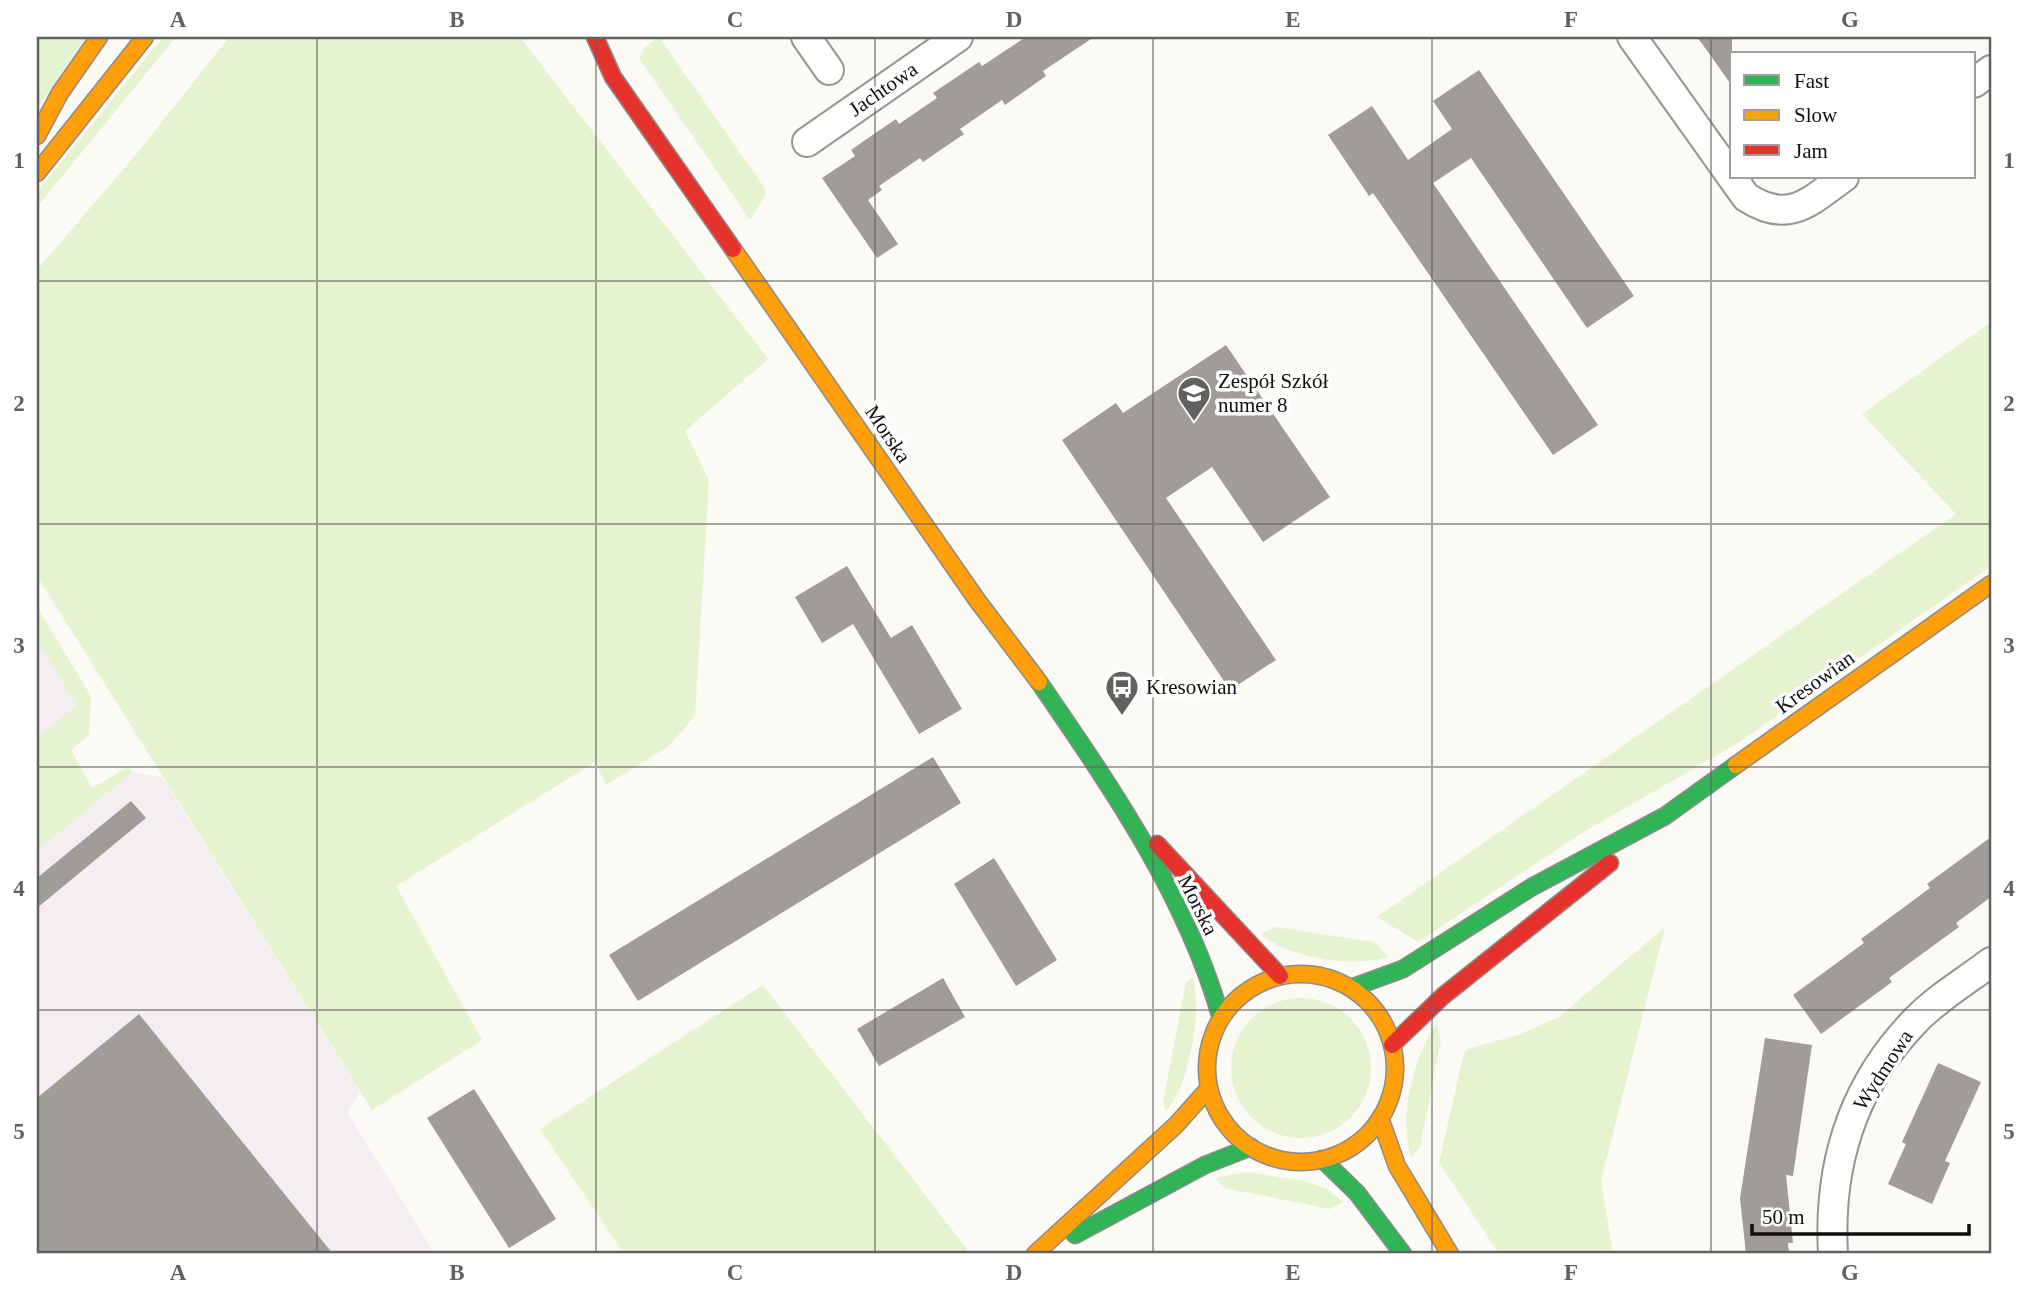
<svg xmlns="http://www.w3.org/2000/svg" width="2028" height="1291" font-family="'Times New Roman',serif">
  <rect width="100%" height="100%" fill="#fcfaf4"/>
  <path fill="#f4edf1" d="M37,632l44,70 -44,64z
    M133,772l29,5 198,315 -13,20 88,142h-398v-403z"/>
  <path fill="#e5f3d1" d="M37,37h49l-49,72z
    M163,37h13l-139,170v-15z
    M229,37h291l248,322 -83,72 24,49 -14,236 -26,30 -63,39 -11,-23 -199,124 86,154 -110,70 -335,-534v-306l102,-119z
    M659,37l105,150 2,8 -16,25 -111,-162 6,-11z
    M1991,322v244l-250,175 -159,92 -164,109 -41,-25 579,-403 -94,-100z
    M37,607l54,89 -2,39 -18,15 21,38 36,-21 5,5 -96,79v-113l40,-33 -40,-65z
    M1275,927l99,15 15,15c-39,11 -97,2 -129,-23z
    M1665,927l-64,253 12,74h-114l-60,-91 25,-110 3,-4 51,-14 41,-18z
    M1193,977c9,33 -3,108 -27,134l-3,-9 23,-120z
    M763,985l204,264 -4,5h-339l-84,-125z
    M1231 1068a70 70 0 1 1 140 0a70 70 0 1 1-140 0Z
    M1436,1024l5,16 -21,107 -9,10c-12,-41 2,-98 25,-133z
    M1247,1172l57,9 23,8 16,13 -13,7 -106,-21 -10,-10z"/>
  <path fill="#a09d99" d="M1026,37h68l-51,34 3,5 -41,29 -3,-5 -42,29 4,5 -41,28 -3,-4 -41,28 3,4 -14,10 30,44 -21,14 -55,-80 33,-22 -4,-6 23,-16 22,-15 3,5 38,-26 -4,-5 46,-31 3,4z
    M1697,37h35v49l-21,-30z
    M1479,70l155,226 -47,32 -116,-170 -38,25 165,242 -45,30 -180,-262 -4,3 -41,-61 44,-29 36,54 44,-31 -19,-28z
    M1226,345l104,152 -67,45 -51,-75 -46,31 110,162 -46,30 -168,-250 54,-37 7,10z
    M847,566l44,72 21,-13 50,84 -43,25 -66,-110 -31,19 -27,-46z
    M933,757l28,46 -323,198 -29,-46z
    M131,801l15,17 -109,90v-30z
    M1991,837v60l-35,26 3,4 -70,51 3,4 -71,52 -28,-39 71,-52 -3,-4 69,-51 -3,-4z
    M994,858l63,102 -41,26 -62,-102z
    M943,978l22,39 -86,49 -22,-37z
    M139,1014l194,240h-296v-156z
    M1765,1038l47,7 -19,131 -7,-1 7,68h-5l1,11h-43l-6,-56z
    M1938,1063l43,19 -36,79 5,2 -18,41 -44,-20 18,-40 -4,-2z
    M474,1089l82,130 -47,29 -82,-130z"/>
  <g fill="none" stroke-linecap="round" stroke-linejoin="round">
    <defs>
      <path id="street" d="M806,37l23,33
        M1632,37l114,160c43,28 63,5 98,-20
        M1974,83l17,-13
        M807,142l151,-105
        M1833,1254c-5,-89 19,-168 82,-233 22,-23 51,-40 76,-59"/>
      <path id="fast" d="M1039,682c72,105 147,213 182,336
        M1351,988l52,-19 129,-82 133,-71 71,-51
        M1322,1159l35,34 46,61
        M1075,1235l130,-70 46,-18"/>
      <path id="slow" d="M37,136l23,-43 39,-56
        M37,173l108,-136
        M733,249l244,351 62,82
        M1736,765l255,-181
        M1207 1068a94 94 0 1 1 188 0a94 94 0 1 1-188 0Z
        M1380,1118l17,48 53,88
        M1035,1254l141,-129 33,-37"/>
      <path id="jam" d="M595,37l18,40 120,172
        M1157,844l123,132
        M1392,1045l51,-49 167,-133"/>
    </defs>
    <use href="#street" stroke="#969592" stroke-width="32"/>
    <use href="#fast" stroke="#8c8b89" stroke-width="19"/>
    <use href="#slow" stroke="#8c8b89" stroke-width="19"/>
    <use href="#jam" stroke="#8c8b89" stroke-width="19"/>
    <use href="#street" stroke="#fffefd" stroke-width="28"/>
    <use href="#fast" stroke="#30b455" stroke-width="16"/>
    <use href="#slow" stroke="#ff9f0a" stroke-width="16"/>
    <use href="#jam" stroke="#e5322d" stroke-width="16"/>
  </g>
  <path fill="none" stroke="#62615f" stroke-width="2" stroke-opacity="0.55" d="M317,37v1217M596,37v1217M875,37v1217M1153,37v1217M1432,37v1217M1711,37v1217M37,281h1954M37,524h1954M37,767h1954M37,1010h1954"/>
  <defs>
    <symbol id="school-pin" viewBox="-11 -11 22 30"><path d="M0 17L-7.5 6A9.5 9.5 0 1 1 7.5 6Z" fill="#62615f" stroke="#fff"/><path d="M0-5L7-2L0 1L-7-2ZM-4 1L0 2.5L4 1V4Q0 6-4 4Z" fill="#fff"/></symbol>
    <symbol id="bus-pin" viewBox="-11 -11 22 30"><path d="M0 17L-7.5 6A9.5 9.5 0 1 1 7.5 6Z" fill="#62615f" stroke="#fff"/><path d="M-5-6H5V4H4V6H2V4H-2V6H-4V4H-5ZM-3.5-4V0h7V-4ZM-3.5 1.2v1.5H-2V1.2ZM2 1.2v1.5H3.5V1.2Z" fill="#fff"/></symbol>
  </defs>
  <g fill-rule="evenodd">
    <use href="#school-pin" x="1175" y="374" width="38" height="52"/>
    <use href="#bus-pin" x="1103" y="668" width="38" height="52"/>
  </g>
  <g text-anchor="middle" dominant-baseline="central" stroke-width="7" stroke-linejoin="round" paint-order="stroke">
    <g font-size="21" fill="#0f0f0f" stroke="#fff">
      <text transform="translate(883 89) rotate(-35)">Jachtowa</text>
      <text transform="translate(888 434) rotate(56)">Morska</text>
      <text transform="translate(1815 682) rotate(-36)">Kresowian</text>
      <text transform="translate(1198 905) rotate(63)">Morska</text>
      <text transform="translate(1883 1070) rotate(-57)">Wydmowa</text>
    </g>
    <g font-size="21" fill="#0f0f0f" stroke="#fff" text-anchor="start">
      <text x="1218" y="381">Zespół Szkół<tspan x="1218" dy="24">numer 8</tspan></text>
      <text x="1146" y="687">Kresowian</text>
    </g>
  </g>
  <rect width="2028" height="1291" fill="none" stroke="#ffffff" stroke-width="77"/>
  <rect x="1730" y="52" width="245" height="126" fill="#ffffff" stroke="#9f9f9f" stroke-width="2"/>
  <rect x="1744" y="75" width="35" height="10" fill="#30b455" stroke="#9f9f9f" stroke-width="2"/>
  <text x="1794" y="88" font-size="21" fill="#0f0f0f">Fast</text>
  <rect x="1744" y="110" width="35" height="10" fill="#ff9f0a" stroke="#9f9f9f" stroke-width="2"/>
  <text x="1794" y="122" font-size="21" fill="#0f0f0f">Slow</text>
  <rect x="1744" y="145" width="35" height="10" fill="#e5322d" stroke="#9f9f9f" stroke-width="2"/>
  <text x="1794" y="158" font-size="21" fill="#0f0f0f">Jam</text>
  <path d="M1752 1224v10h217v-10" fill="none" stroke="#0f0f0f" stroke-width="3.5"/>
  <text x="1762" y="1224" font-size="21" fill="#0f0f0f" stroke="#ffffff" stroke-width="5" paint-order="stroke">50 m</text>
  <rect x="38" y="38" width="1952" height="1214" fill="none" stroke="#62615f" stroke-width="2.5"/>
  <g font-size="23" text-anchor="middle" font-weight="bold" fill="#62615f">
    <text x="178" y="27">A</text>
    <text x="457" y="27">B</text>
    <text x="735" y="27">C</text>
    <text x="1014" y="27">D</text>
    <text x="1293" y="27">E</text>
    <text x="1571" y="27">F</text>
    <text x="1850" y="27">G</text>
    <text x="19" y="168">1</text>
    <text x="2009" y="168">1</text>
    <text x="19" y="411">2</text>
    <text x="2009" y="411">2</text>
    <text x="19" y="653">3</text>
    <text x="2009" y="653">3</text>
    <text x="19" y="896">4</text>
    <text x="2009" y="896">4</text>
    <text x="19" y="1139">5</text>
    <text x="2009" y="1139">5</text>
    <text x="178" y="1280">A</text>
    <text x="457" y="1280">B</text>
    <text x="735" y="1280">C</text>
    <text x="1014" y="1280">D</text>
    <text x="1293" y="1280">E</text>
    <text x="1571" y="1280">F</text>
    <text x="1850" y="1280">G</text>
  </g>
</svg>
